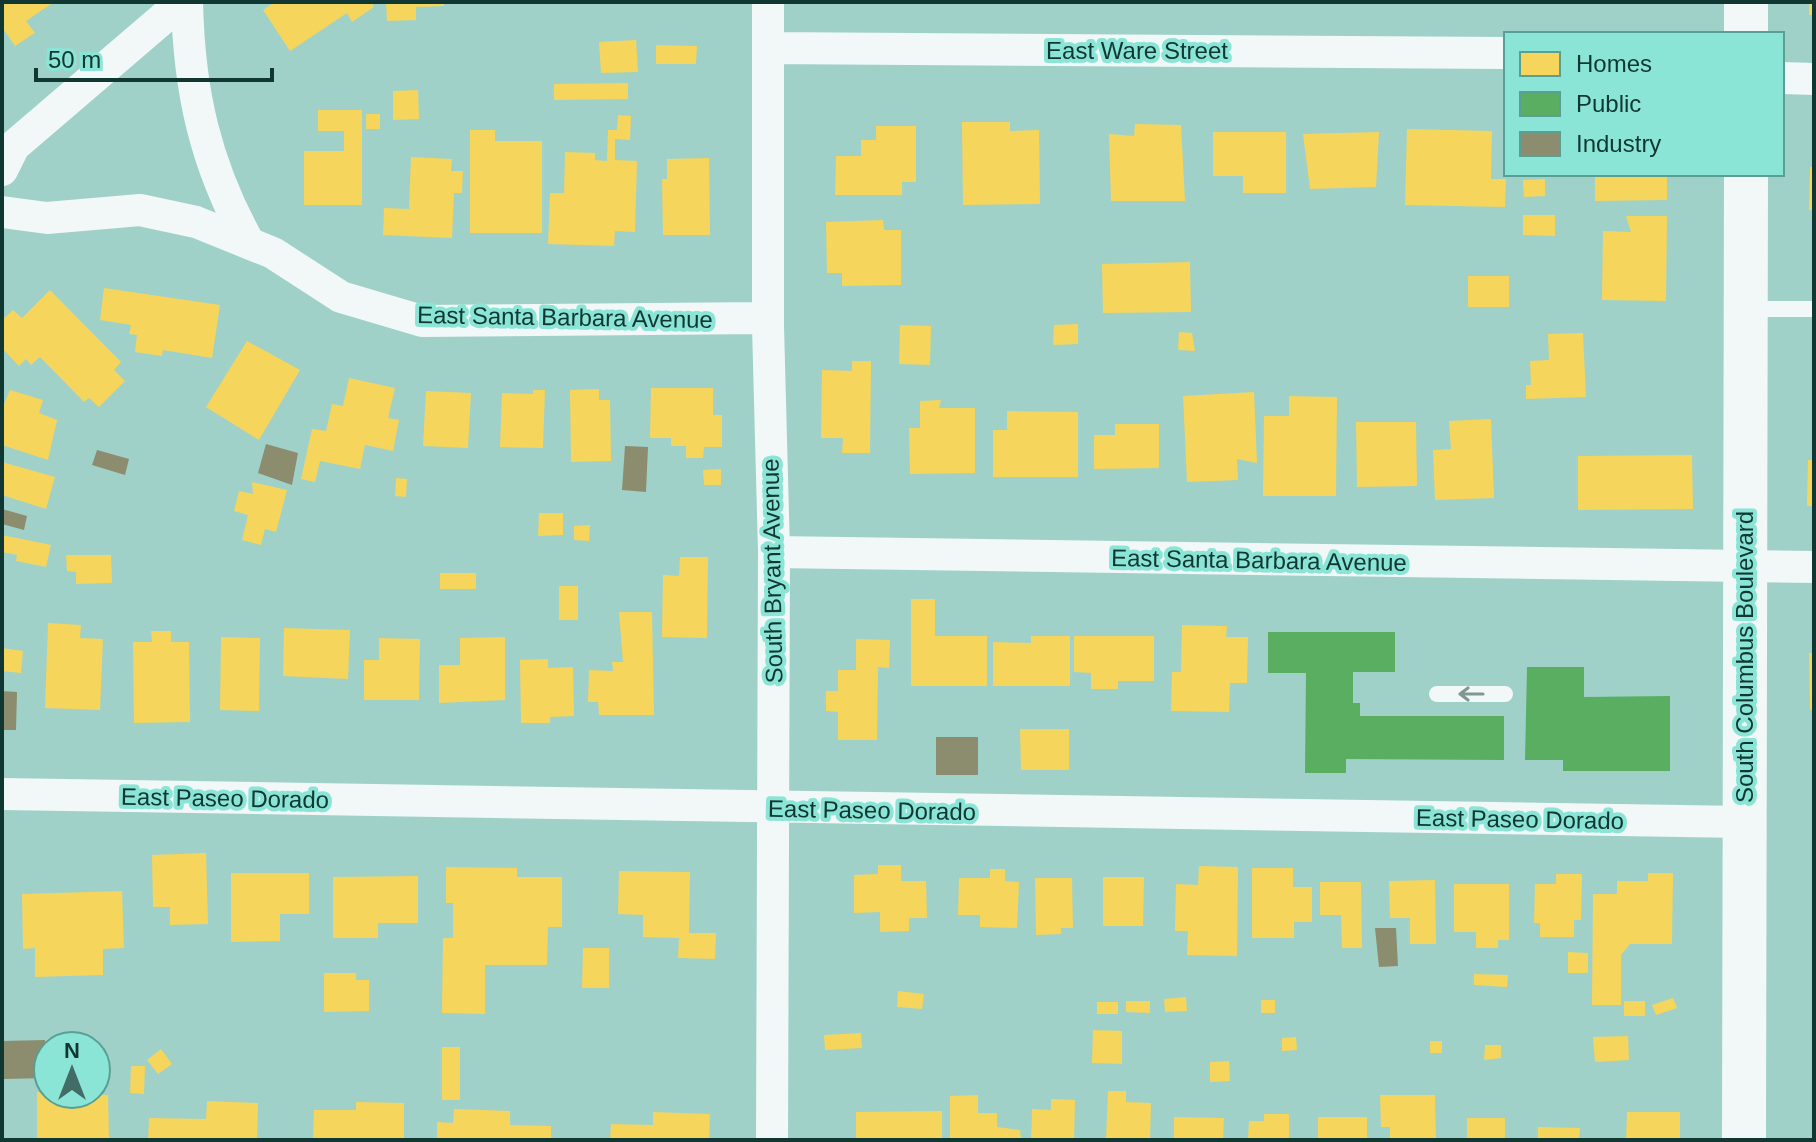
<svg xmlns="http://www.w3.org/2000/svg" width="1816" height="1142" font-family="Helvetica,sans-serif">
  <rect width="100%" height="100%" fill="#9fd1c9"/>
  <path fill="#f6d55c" d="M2,2h52l-28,19 9,12 -20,13 -13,-19z
    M275,2h96l3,5 -22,15 -5,-9 -57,38 -27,-41z
    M386,2h58v4l-28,1v13l-29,1z
    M1809,2h5v13h-5z
    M636,40l2,32 -37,1 -2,-31z
    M656,45l41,1 -1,18h-40z
    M628,83v16l-74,1v-16z
    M418,90l1,29 -26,1v-29z
    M318,110h44v95h-58v-54h40v-20h-26z
    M366,114h14v15h-14z
    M618,115l13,1 -1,24 -15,-1v21l22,1 -2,71 -20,-1 -1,15 -66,-2 2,-51h14l1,-41 30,1v7l12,1 1,-31h9z
    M962,122h48v9l29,-1 1,74 -77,1z
    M1135,124l46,1 4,76h-74l-2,-67 25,2z
    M876,126h40v56h-14v13h-67l1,-39h25v-16h15z
    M1407,129l85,2 -1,48h15l-1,28 -100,-2z
    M470,130h25v11h47v92h-72z
    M1213,132h73v61h-43v-17h-30z
    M1379,132l-3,55 -66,2 -7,-55z
    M411,157l41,2 -1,12h12l-1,22h-8l-2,45 -69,-3 1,-27 25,1z
    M709,158l1,77h-47l-1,-56h5v-20z
    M1810,167h4v43h-5z
    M1595,174h72v26l-72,1z
    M1545,179v17l-21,1 -1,-17z
    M1523,215h32v21l-32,-1z
    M1626,216h41l-1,85 -64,-1 1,-69 28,1z
    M883,220l1,10h17v55l-59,1v-13h-15l-1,-51z
    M1190,262l1,50 -88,1 -1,-49z
    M1468,276h41v31h-41z
    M104,288l116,17 -8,53 -49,-8 -1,6 -27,-4 2,-17 -8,-1 2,-9 -31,-5z
    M50,290l71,72 -7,8 11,11 -26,26 -10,-9 -5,4 -44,-45 -9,8 -5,-6 -7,7 -17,-18v-28l11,-10 9,8z
    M1078,324v20l-25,1 1,-20z
    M900,325l31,1 -1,39 -31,-1z
    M1179,332l13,1 3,18 -17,-1z
    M1583,333l3,64 -60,2v-14h5l-1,-24 19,-1 -1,-26z
    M247,341l53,29 -41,70 -53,-33z
    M852,361h19l-1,92h-28l1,-15h-22l1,-68 30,1z
    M349,378l46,10 -7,30 11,2 -6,31 -28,-6 -5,24 -40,-8 -5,21 -14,-3 11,-50 14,2 6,-27 11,2z
    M651,388h62v27h9v32h-18l-1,11h-17v-12h-15v-8h-21z
    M599,389v11h11l1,61 -40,1 -1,-72z
    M10,390l33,10 -4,13 18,7 -9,40 -46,-15v-36z
    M533,390h12l-2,58 -43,-1 2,-54 31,1z
    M426,391l45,2 -3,55 -45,-2z
    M1254,392l3,71 -20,-4 1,21 -51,2 -4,-86z
    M1289,396l48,1 -1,99h-73l1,-80h25z
    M941,400l-2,8h36v65l-65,1 -1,-46h11v-27z
    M1007,411l71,1v65h-85v-47h14z
    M1491,419l3,79 -59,2 -2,-50 18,-1 -2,-28z
    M1356,422h60l1,64 -60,1z
    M1115,424h44v44l-65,1v-34h21z
    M1692,455l1,54 -115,1v-54z
    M1808,460h6v46h-7z
    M2,462l53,15 -9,32 -44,-14z
    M721,469v16h-17l-1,-15z
    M396,478l11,1 -1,18 -11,-1z
    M252,482l35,8 -11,42 -11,-3 -4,16 -19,-5 6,-25 -14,-4 5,-20 14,3z
    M539,513h24v22l-25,1z
    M590,525l-1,16 -15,-1v-14z
    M2,535l49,10 -5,22 -30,-6 1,-6 -15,-3z
    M66,555h45l1,28 -36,1v-12l-9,-1z
    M680,557h28l-1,81 -45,-1 1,-62 16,1z
    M440,573h36v16h-36z
    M559,586h19v34h-19z
    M911,599h24v37h52v50h-76z
    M619,612h33l2,103h-55l-1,-13h-10l1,-32 24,1 -1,-9h11z
    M48,623l33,2 -1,13 23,1 -3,71 -55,-2z
    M1182,625l45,1 -1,11h22l-1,46h-17l-1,29 -58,-1 1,-39h9z
    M284,628l66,2 -2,49 -65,-3z
    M151,631h20v11h18l1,80 -56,1 -1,-81h19z
    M1031,636h39v50h-77v-44l38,1z
    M1074,636h80v45h-36v8h-27v-16l-17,-1z
    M221,637l39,1 -1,73 -39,-1z
    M505,637v63l-66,3v-38h21v-27z
    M379,638l41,1 -1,61h-55v-40h15z
    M856,639l34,1 -1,28 -11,-1 -1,73h-39v-28l-12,-1v-20h12v-21h18z
    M2,648l21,3 -2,22 -19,-2z
    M1809,653h5v57h-4z
    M548,659v9l25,-1 1,49 -24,1v6h-29l-1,-63z
    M1020,729h49v41h-48z
    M206,853l2,71 -38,1v-18h-17l-1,-52z
    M878,865h23v16h25l1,37h-18v13l-29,1v-20l-26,1v-38l24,-1z
    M1199,866l39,1 -1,89 -50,-1 1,-24h-13l1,-47 22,1z
    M446,867l71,1v9h45v50h-14l-1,38h-62v49l-43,-1 1,-75h10v-35h-7z
    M1252,868h41v19h19v35h-18v16h-42z
    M990,869h15v12l14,1 -2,46 -37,-1v-12h-22l1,-37h31z
    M619,871l71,1 -1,61h27l-1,26 -37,-1 1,-20 -36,-1v-22l-25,-1z
    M231,873h78v41h-29v27l-49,1z
    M1648,873h25l-1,71h-42l-9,11v50h-29l1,-111h24v-13h31z
    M1556,874h26l-1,46h-7v17h-34v-14h-6l1,-39h21z
    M418,876v47h-40v15h-45v-61z
    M1103,877h41l-1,49h-40z
    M1035,878h37l1,50h-12v6l-25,1z
    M1435,880l1,64h-26v-26h-20l-1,-37z
    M1320,882h41l1,66h-20l-1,-33h-21z
    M1454,884h55v56h-11v8h-22v-16h-22z
    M122,891l2,57 -21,1v26l-68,2v-29l-12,1 -1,-55z
    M583,948h26v40h-27z
    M1568,952l20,1v20h-20z
    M324,973h32v7h13v31l-45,1z
    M1474,974l34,1 -1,12 -33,-2z
    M898,991l26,3 -2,15 -25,-2z
    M1186,997l1,14 -22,1 -1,-13z
    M1673,998l4,10 -21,7 -4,-10z
    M1261,1000h14v13h-14z
    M1126,1001h24v12l-24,-1z
    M1624,1001h21v15h-21z
    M1097,1002h21v12h-21z
    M1093,1030l29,1v33l-30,-1z
    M861,1033l1,15 -37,2 -1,-15z
    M1628,1036l1,24 -34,2 -2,-25z
    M1296,1037l1,13 -15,1v-13z
    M1430,1041h12v12h-12z
    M1485,1045h16v13l-17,2z
    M442,1047h18v53h-18z
    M161,1049l11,15 -14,10 -11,-14z
    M1229,1061l1,20 -20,1v-20z
    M131,1066h14l-1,28 -14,-1z
    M1108,1091h18v11l25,1 -1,37h-44z
    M37,1092l71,3 1,45h-72z
    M978,1095v18h19v14l23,3 1,10h-71v-44z
    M1380,1095h55l1,45h-46v-13h-9z
    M1051,1099l24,1 -1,40h-43l1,-31 19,1z
    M207,1101l51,2 -1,37h-109l1,-22 57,1z
    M356,1102l48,1v37h-91l1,-30h42z
    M454,1109l56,2v14l41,1v14h-114v-18l16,1z
    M942,1111v29h-86v-28z
    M653,1112l57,2 -1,26h-99l1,-16 42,1z
    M1627,1112h53v28h-54z
    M1264,1114h25v26h-41l1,-19h15z
    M1174,1117l50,1 -1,22h-49z
    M1318,1117h49v23h-49z
    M1467,1118h38v22h-38z
    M1538,1127l42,1 -1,12h-41z"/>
  <path fill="#5aae61" d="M1268,632h127v40h-42v31h7v13h144v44l-158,-1v14h-41l1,-100h-38z
    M1527,667h57v30l86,-1v75h-107v-11h-38z"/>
  <path fill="#8c8c6e" d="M266,444l32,9 -6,32 -34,-12z
    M625,446l23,1 -2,45 -24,-2z
    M97,450l32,9 -4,16 -33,-10z
    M2,509l25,7 -3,14 -22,-6z
    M2,691l15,1 -1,38h-14z
    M936,737h42v38h-42z
    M1375,928h21l2,38 -19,1z
    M45,1040l2,38 -43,1 -2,-38z"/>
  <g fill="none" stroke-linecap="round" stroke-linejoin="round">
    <path stroke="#f1f8f7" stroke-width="16" d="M1747,309h67
      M1437,694h68"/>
    <path stroke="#f1f8f7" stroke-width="32" d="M187,2c2,89 18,162 62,241
      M768,2v324l6,226 -2,588
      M768,48l738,5
      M1782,78l32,1
      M2,170l12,-24 168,-144
      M2,212l45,6 93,-8 56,12 77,31 68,44 81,24 346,-3
      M774,552l1040,15
      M2,794l1741,28"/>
    <path stroke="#f1f8f7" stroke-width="44" d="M1746,34v-32
      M1744,1140l2,-966"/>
  </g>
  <defs><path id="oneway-shaft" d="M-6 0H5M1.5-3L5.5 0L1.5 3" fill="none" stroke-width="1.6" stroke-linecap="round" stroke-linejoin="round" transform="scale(2)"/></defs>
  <use stroke="#809894" href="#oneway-shaft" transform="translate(1471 694) rotate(180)"/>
  <g text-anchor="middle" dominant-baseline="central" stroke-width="8" stroke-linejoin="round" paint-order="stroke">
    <g font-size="24" fill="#103731" stroke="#8be5d6">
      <text x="1137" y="50">East Ware Street</text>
      <text transform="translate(565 317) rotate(1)">East Santa Barbara Avenue</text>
      <text transform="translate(1259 560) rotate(1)">East Santa Barbara Avenue</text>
      <text transform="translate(772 571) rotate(-91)">South Bryant Avenue</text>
      <text transform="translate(1744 657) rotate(-90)">South Columbus Boulevard</text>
      <text transform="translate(225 798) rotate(1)">East Paseo Dorado</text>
      <text transform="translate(872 810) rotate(1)">East Paseo Dorado</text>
      <text transform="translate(1520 819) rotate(1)">East Paseo Dorado</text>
    </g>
  </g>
  <rect width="1816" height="1142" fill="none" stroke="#103731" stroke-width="8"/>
  <rect x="1504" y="32" width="280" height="144" fill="#8be5d6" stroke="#5a9f94" stroke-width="2"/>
  <rect x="1520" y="52" width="40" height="24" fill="#f6d55c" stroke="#5a9f94" stroke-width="2"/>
  <text x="1576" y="72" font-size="24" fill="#103731">Homes</text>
  <rect x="1520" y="92" width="40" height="24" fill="#5aae61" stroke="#5a9f94" stroke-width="2"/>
  <text x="1576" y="112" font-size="24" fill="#103731">Public</text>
  <rect x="1520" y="132" width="40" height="24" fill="#8c8c6e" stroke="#5a9f94" stroke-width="2"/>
  <text x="1576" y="152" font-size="24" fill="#103731">Industry</text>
  <g transform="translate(72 1070)"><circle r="38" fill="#8be5d6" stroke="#5a9f94" stroke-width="2"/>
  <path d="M0-6L14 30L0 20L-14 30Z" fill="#426d66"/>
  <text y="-12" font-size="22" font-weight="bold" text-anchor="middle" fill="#103731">N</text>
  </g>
  <path d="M36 68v12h236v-12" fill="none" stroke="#103731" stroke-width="4"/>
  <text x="48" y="68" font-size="24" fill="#103731" stroke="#8be5d6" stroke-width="6" paint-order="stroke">50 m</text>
</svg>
